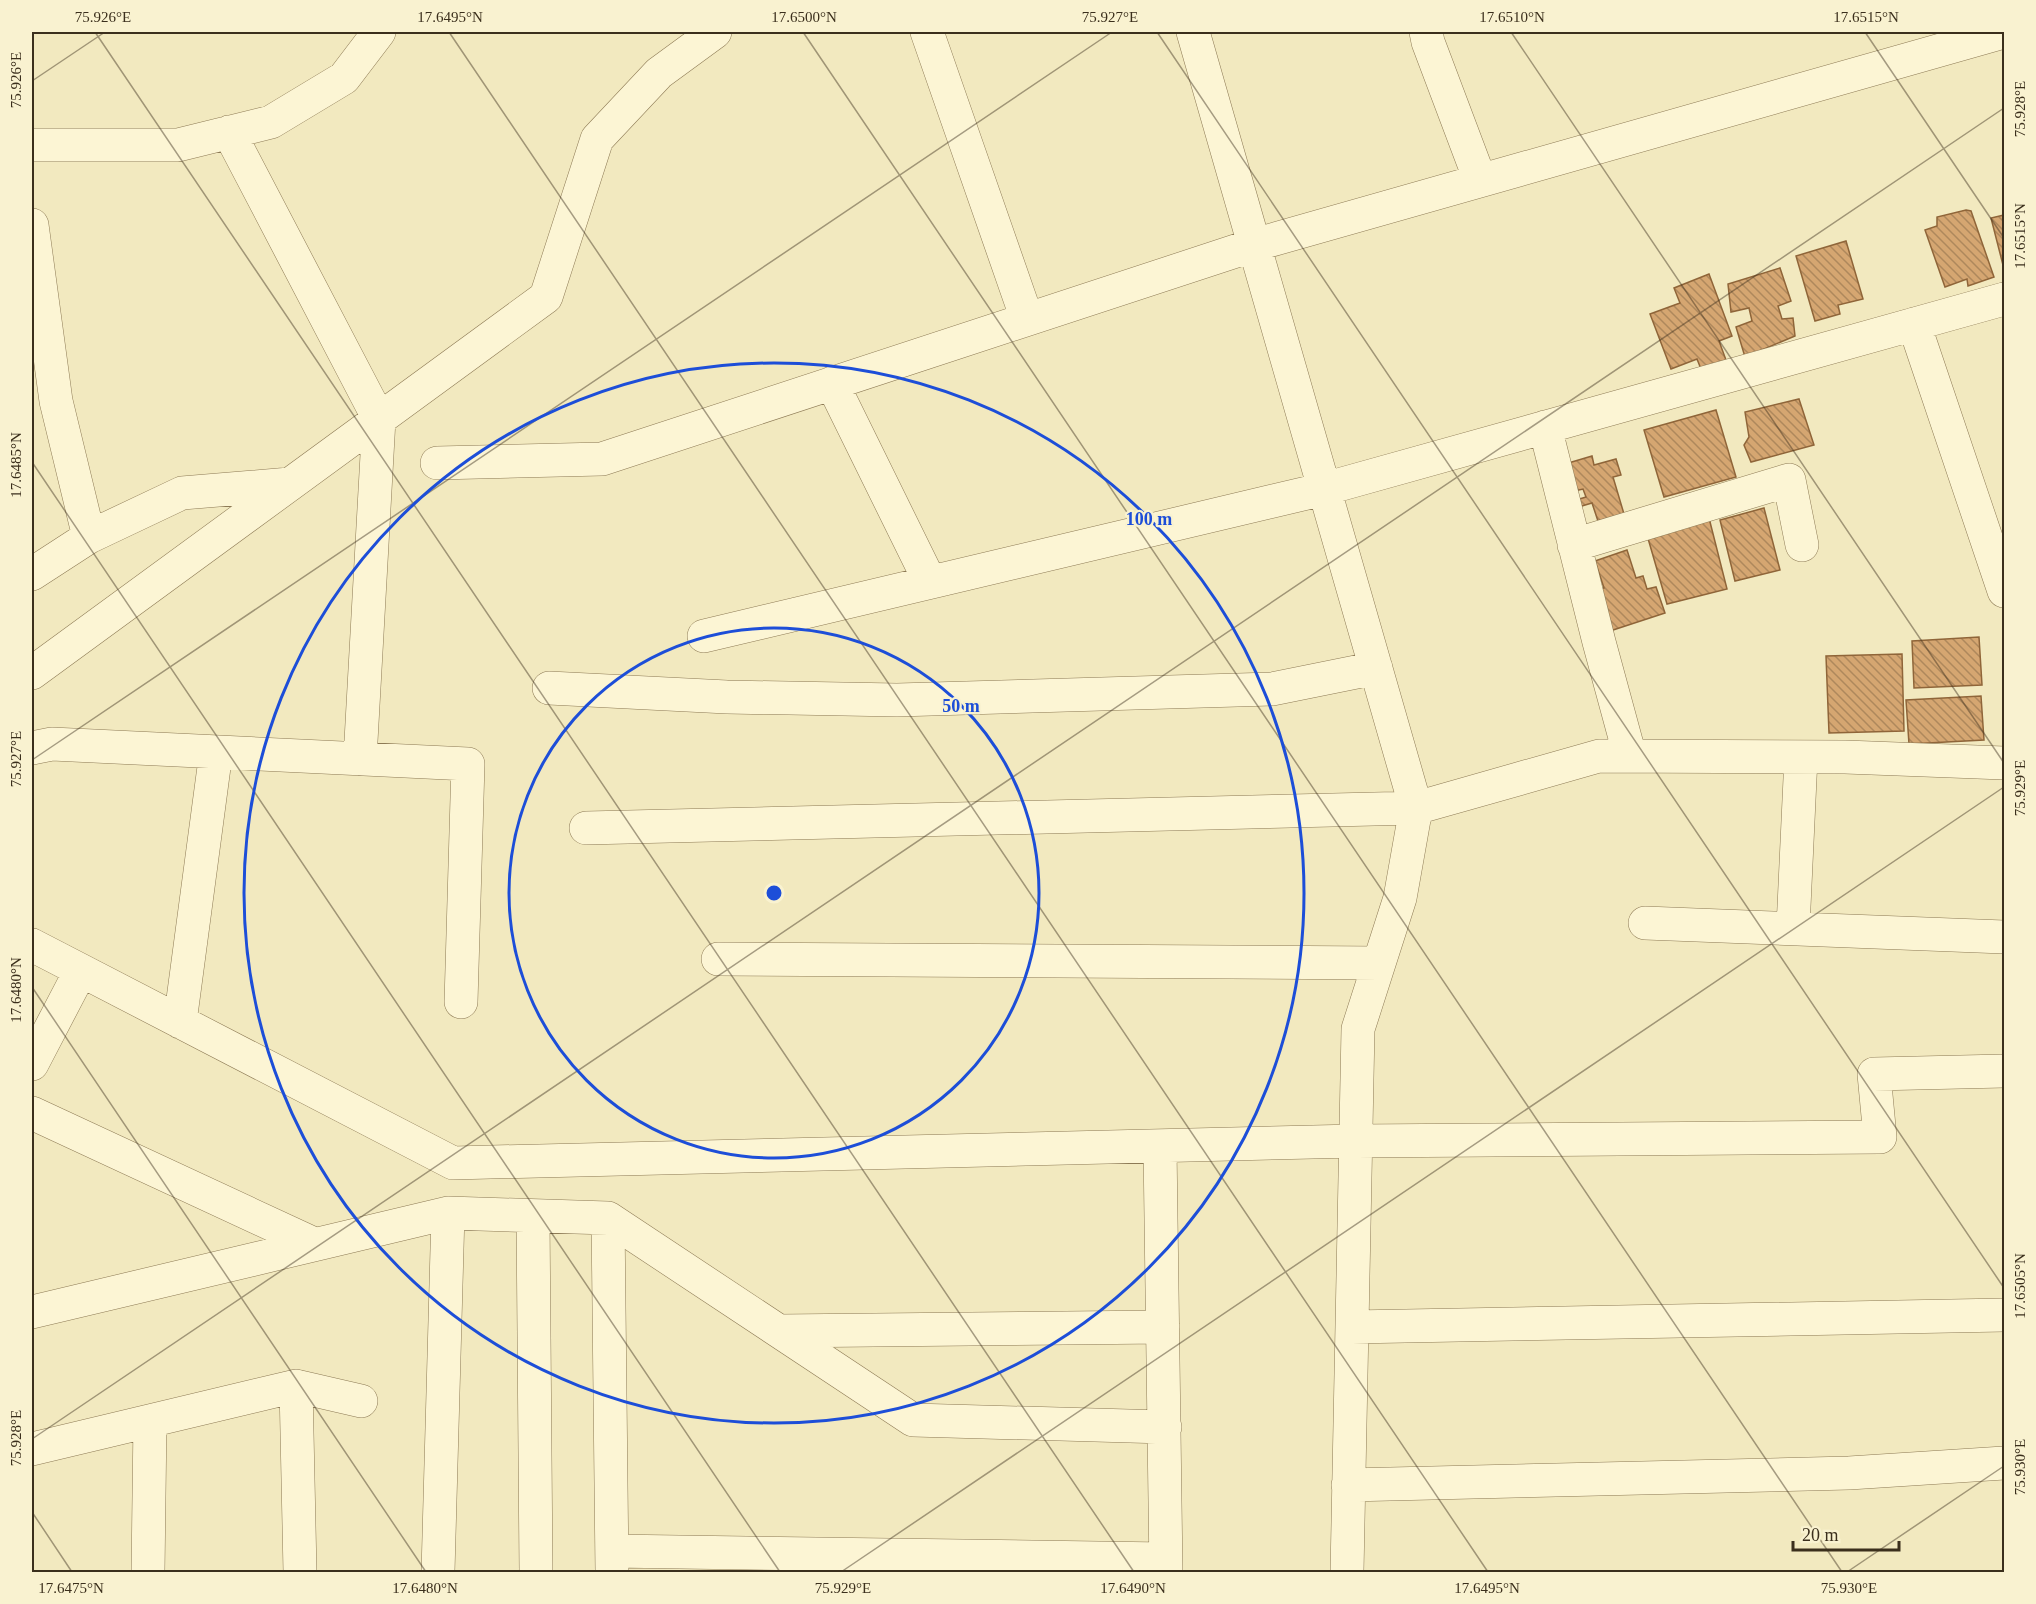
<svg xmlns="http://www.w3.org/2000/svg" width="2036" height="1604" font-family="Georgia,serif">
  <defs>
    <pattern id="building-back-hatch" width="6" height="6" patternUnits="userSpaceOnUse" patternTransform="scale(1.5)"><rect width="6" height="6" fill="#d5a671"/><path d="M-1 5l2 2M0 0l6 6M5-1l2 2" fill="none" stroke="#ae885c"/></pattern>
  </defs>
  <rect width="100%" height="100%" fill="#f2e9bf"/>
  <path fill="url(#building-back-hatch)" stroke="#8f6539" stroke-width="1.5" d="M1966,210l5,1 23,66 -26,9 -1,-7 -22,8 -20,-57 12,-4v-9z
    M2004,215v54l-13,-51z
    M1846,241l17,58 -25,6 2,9 -25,7 -19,-65z
    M1780,268l11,33 -13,5 4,13 11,-1 2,18 -50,21 -9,-30 16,-6 -3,-13 -18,4 -3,-28z
    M1709,274l23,62 -13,5 7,19 -25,9 -4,-10 -26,10 -21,-55 30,-11 -6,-15z
    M1799,399l15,46 -63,17 -7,-17 5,-8 -4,-25z
    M1716,410l20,67 -72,20 -20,-67z
    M1592,456l2,9 22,-6 5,16 -8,2 11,37 -26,7 -6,-18 -17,5 -2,-7 13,-4 -3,-8 -9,2 -9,-27z
    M1764,508l16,62 -45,11 -15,-61z
    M1708,514l19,75 -60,15 -22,-76z
    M1627,550l9,28 7,-2 4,13 9,-2 9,26 -55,18 -14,-41 8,-2 -9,-27z
    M1979,637l3,48 -68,3 -2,-47z
    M1902,654l2,77 -75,2 -3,-77z
    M1981,696l3,44 -75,4 -3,-44z"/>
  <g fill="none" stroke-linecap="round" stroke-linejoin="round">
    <defs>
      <path id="minor" d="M927,32l100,287
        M1193,32l223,776 -16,90 -42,131 -11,543
        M1426,32l2,10 52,138
        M229,132l150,287 -19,340
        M32,145h146l93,-23 73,-44 35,-46
        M32,225l24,176 33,136
        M1914,324l90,267
        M832,383l98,199
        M1545,427l54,215 31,114
        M437,463l165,-4 652,-214 750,-213
        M1574,545l215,-65 13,65
        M32,574l57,-37 93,-44 108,-9
        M704,636l620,-147 680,-190
        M32,673l514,-376 51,-158 62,-66 56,-41
        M549,688l178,9 170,3 375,-11 104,-21
        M32,748l20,-4 416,20 -7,238
        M586,828l830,-20 183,-52 246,1 159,6
        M1645,923l359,14
        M1793,928l8,-171
        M32,945l421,218 903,-22 524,-4 -6,-63 130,-3
        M718,959l661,4
        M180,1022l36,-270
        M32,1064l48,-92
        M32,1113l282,131
        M1160,1147l6,425
        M533,1216l3,356
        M608,1218l4,354
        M32,1312l416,-99 160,5 305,202 252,7
        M1352,1327l652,-12
        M779,1331l384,-4
        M296,1386l4,186
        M32,1449l264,-63 65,15
        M1348,1485l501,-12 155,-10
        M612,1551l553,8
        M148,1572l2,-151
        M438,1572l10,-359"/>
    </defs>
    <use href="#minor" stroke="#8d7a55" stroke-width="34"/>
    <use href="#minor" stroke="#fcf5d4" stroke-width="33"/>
  </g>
  <path fill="none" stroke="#3b2f1c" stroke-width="1.5" stroke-opacity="0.45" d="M95,32l1039,1540M449,32l1039,1540M803,32l1039,1540M1157,32l847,1256M1511,32l493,731M1865,32l139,206M32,81l73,-49M32,462l748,1110M32,760l1080,-728M32,987l394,585M32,1439l1972,-1331M32,1512l40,60M841,1572l1163,-785M1847,1572l157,-106"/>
  <g fill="none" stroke="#1d4ed8" stroke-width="3">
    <circle cx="774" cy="893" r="265"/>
    <circle cx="774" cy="893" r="530"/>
  </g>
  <circle cx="774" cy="893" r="9" fill="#1d4ed8" stroke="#f9f2d0" stroke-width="3"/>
  <g font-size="18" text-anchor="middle" font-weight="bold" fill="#1d4ed8" stroke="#f9f2d0" stroke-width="4.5" stroke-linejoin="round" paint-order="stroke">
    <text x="1149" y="525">100 m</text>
    <text x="961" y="712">50 m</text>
  </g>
  <rect width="2036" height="1604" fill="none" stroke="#f9f2d0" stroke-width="66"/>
  <path d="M1793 1541v9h106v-9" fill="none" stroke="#3b2f1c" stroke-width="3"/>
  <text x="1802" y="1541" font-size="18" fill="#3b2f1c" stroke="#f9f2d0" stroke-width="4.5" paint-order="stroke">20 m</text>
  <rect x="33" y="33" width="1970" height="1538" fill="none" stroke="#3b2f1c" stroke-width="2"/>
  <g font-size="15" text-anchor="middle" fill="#3b2f1c">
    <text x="103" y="22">75.926°E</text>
    <text x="450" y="22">17.6495°N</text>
    <text x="804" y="22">17.6500°N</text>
    <text x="1110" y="22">75.927°E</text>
    <text x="1512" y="22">17.6510°N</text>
    <text x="1866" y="22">17.6515°N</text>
    <text transform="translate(16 80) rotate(-90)" y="5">75.926°E</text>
    <text transform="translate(2020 109) rotate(-90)" y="5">75.928°E</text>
    <text transform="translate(2020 236) rotate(-90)" y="5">17.6515°N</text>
    <text transform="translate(16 465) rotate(-90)" y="5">17.6485°N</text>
    <text transform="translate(16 759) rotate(-90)" y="5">75.927°E</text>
    <text transform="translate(2020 788) rotate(-90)" y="5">75.929°E</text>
    <text transform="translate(16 990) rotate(-90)" y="5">17.6480°N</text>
    <text transform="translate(2020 1286) rotate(-90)" y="5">17.6505°N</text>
    <text transform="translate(16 1438) rotate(-90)" y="5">75.928°E</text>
    <text transform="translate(2020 1467) rotate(-90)" y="5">75.930°E</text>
    <text x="71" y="1593">17.6475°N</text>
    <text x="425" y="1593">17.6480°N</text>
    <text x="843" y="1593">75.929°E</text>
    <text x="1133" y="1593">17.6490°N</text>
    <text x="1487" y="1593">17.6495°N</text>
    <text x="1849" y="1593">75.930°E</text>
  </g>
</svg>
